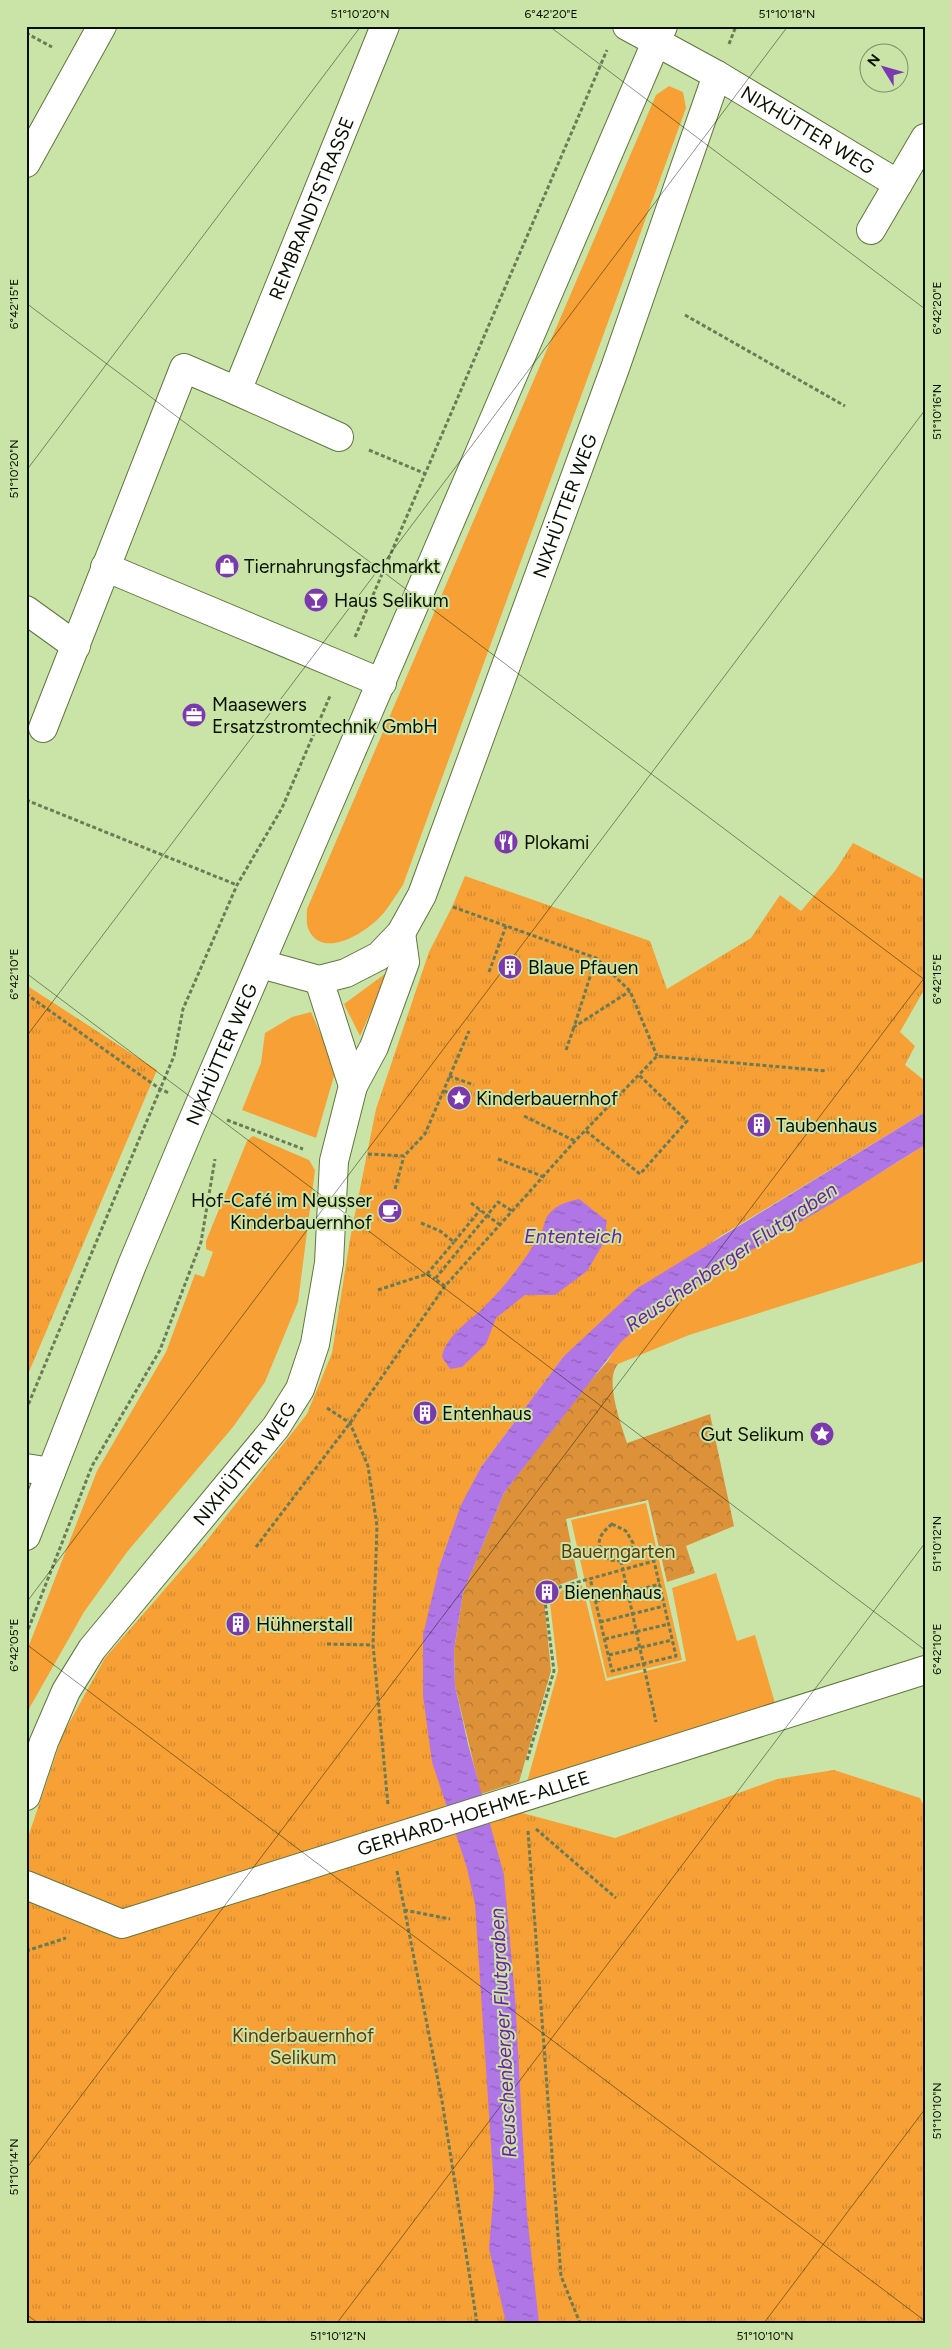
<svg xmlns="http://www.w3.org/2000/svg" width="951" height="2349" font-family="Figtree,sans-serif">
  <defs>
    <pattern id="forest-crowns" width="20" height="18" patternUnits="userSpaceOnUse" patternTransform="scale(1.25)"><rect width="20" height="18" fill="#dd923a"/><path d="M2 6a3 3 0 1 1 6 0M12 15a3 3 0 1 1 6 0" fill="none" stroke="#b1762e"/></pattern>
    <pattern id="park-tufts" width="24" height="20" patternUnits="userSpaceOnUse" patternTransform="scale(1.25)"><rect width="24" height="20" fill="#f6a036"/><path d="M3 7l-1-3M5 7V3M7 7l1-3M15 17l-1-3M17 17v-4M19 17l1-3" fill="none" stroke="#d1892e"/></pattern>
    <pattern id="water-ripples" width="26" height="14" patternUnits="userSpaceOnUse" patternTransform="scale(1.25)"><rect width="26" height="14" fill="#b176e6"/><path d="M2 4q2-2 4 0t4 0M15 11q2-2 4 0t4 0" fill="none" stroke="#8e5fb8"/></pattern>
  </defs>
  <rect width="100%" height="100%" fill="#cae4a8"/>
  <path fill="#f6a036" d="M669,86l14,6 3,16 -283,777c-8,11 -14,23 -23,32 -15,16 -59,44 -72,11 -2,-5 -1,-14 -1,-19l349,-814z
    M389,971l-29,65 -16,-32z
    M311,1012l25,57 -20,69 -74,-28 19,-47 4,-30 27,-16z
    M253,1136l56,24 6,10 -17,132 -33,80 -32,45 -106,125 -43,60 -54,95 -4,12v-66l71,-182 69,-119 29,-78 9,3 9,-25 -7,-3v-8l41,-100z
    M925,1145v116l-236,74 -71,29 -11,-2 13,-20 21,-19 31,-21 67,-46 86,-49z
    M646,1503l36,157 -75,18 -36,-158z
    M716,1573l21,68 18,-6 20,68 -248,79 31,-111 -8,-68 12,-13 20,-5 24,96 80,-20 -14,-73z"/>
  <path fill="url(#forest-crowns)" d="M607,1362l11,2c-14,16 3,59 9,79l83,-29 24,112 -48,20 9,27 -28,9 -19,-82 -82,19 12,59 -19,7 -15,15 7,71 -32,111 -38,12 -26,-108 -1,-36 9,-57 41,-100 69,-92z"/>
  <path fill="url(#park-tufts)" d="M853,843l72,37v108l-25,44 15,14 -10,19 20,16v31l-206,125 -156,120 -82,110 -19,38 -22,59 6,245 53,-16 13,-8 7,27 96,26 162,-59 57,-9 86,28 5,10v515h-899v-480l37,-109 42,-76 99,-114 103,-130 25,-61 18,-114 26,-130 53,-157 23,-45 13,-31 185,65 17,48 84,-51 29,-43 21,16 34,-40z
    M26,985l131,85 -131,309z"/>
  <path fill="url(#water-ripples)" d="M925,1112v33c-34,20 -67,43 -101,63 -69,41 -144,79 -203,134l-117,151 -41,100 -9,57 1,36 13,58 36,131 11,122 12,218 12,108h-33l-17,-75 5,-59 -19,-285 -8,-36 -35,-106 -9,-66v-61l17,-71 21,-59 20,-38 82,-110 73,-68z
    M579,1199l28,22 -4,23 -16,27 -32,24h-30l-29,23 -10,26 -24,23 -12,2 -8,-12c3,-19 24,-34 38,-46 24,-23 43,-48 60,-76 4,-6 4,-16 9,-21 9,-10 17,-12 30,-15z"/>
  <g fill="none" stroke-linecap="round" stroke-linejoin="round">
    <defs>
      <g id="minor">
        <path d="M627,26l90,49"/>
        <path d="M26,163l76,-137"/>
        <path d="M871,230l54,-92"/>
        <path id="s1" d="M339,437l-102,-46 148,-365"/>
        <path d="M105,567l277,116"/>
        <path d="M26,610l50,36"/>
        <path d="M43,728l141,-360 53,23"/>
        <path id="s2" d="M261,964l58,16 27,-7 33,-17 22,-23 21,-38 193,-527 102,-293 181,109"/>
        <path d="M353,1086l21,-39 31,-85 -4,-29"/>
        <path d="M26,1468l25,4"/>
        <path id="s3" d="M26,1796l18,-54 22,-51 26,-42 184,-222 24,-38 15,-45 14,-81 5,-102 19,-75 -34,-106"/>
        <path id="s4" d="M26,1885l96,39 803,-254"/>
      </g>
      <g id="major">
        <path id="s5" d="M26,1536l106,-271 57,-136 474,-1103"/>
      </g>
    </defs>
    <use href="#minor" stroke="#617640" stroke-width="30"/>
    <use href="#major" stroke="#617640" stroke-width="30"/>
    <path stroke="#6a7b55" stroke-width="3" stroke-dasharray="4 2.5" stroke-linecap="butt" d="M26,33l26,14
      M729,44l7,-18
      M685,315l160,91
      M369,450l57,24
      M355,637l252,-587
      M26,800l211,85
      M453,907l143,51 34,33 27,65
      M596,958l-22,69 56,-36
      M489,972l17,-46
      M26,994l134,95 9,4
      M566,1050l8,-23
      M449,1076l25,9
      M444,1091l25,9
      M524,1116l51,25
      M227,1120l76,29
      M586,1131l54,43 47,-53 -48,-46
      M368,1154l36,2 21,-22 44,-103
      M498,1159l46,18
      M395,1189l9,-33
      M471,1203l29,22
      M421,1223l19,8 14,11 26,-32
      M427,1274l27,-32
      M445,1286l-10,-7 63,-77 14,9
      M378,1290l49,-16 8,5
      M327,1408l23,15 18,43 9,60 -4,119 15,160
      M26,1410l148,-354 9,-47 54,-124 45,-77 48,-112
      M612,1524l14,7 7,12 -2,9 -10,9 -12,-1c-14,-14 -13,-23 3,-36z
      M256,1547l94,-124 95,-137 130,-145 82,-85 170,15
      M621,1561l35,161
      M596,1601l64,-17
      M600,1622l64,-16
      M26,1635l66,-169 68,-116 41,-108 14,-83
      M605,1639l64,-15
      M327,1644l46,1
      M609,1655l63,-15
      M527,1760l27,-89 -9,-70 15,-14 94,-26 22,95 -64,15 -22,-93
      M536,1829l80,69
      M528,1831l33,445 19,47
      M397,1871l45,230 35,222
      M404,1910l46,9
      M26,1951l40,-13"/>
    <use href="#minor" stroke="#fff" stroke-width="28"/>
    <use href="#major" stroke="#fff" stroke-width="28"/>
  </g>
  <path fill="none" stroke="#081000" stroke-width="1" stroke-opacity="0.45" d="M549,26l376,283M26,303l899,677M26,471l335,-445M26,973l899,677M26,1037l762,-1011M26,1603l899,-1193M26,1644l899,677M26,2169l899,-1192M26,2314l12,9M337,2323l588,-780M764,2323l161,-214"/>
  <defs>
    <symbol id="shop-disc" viewBox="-11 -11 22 22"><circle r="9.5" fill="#7b39ae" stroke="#cae4a8"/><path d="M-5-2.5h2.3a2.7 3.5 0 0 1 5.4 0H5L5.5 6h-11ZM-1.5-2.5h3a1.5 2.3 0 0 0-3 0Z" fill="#fff"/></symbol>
    <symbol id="bar-disc" viewBox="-11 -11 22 22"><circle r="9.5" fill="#7b39ae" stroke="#cae4a8"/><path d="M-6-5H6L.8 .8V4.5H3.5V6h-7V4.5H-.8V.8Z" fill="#fff"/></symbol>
    <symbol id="office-disc" viewBox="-11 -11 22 22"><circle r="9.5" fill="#7b39ae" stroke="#cae4a8"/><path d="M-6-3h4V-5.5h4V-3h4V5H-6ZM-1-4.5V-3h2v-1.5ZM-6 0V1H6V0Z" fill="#fff"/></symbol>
    <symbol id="restaurant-disc" viewBox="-11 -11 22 22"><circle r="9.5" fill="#7b39ae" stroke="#cae4a8"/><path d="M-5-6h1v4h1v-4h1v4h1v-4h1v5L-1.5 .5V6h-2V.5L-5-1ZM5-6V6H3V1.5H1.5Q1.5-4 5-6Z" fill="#fff"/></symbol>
    <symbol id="building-disc" viewBox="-11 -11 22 22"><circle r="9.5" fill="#7b39ae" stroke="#cae4a8"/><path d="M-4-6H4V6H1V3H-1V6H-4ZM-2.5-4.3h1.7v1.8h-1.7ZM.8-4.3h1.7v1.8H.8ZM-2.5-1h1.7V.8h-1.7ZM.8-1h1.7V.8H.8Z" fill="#fff"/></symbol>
    <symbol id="sight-disc" viewBox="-11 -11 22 22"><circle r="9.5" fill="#7b39ae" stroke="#cae4a8"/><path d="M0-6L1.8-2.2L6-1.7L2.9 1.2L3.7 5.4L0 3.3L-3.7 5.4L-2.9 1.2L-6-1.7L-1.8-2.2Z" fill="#fff"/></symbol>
    <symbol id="cafe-disc" viewBox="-11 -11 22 22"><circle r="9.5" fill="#7b39ae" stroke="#cae4a8"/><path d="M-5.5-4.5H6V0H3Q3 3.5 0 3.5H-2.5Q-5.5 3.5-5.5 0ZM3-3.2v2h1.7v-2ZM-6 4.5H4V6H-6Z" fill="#fff"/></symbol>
  </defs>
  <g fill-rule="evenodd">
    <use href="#shop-disc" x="213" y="552" width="28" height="28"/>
    <use href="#bar-disc" x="302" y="586" width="28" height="28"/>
    <use href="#office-disc" x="180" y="701" width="28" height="28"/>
    <use href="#restaurant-disc" x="492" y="828" width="28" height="28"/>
    <use href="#building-disc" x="496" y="953" width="28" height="28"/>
    <use href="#sight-disc" x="445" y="1084" width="28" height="28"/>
    <use href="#building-disc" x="745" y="1111" width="28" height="28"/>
    <use href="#cafe-disc" x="376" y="1197" width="28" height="28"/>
    <use href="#building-disc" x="411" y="1399" width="28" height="28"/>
    <use href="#sight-disc" x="808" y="1420" width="28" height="28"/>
    <use href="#building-disc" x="533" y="1578" width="28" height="28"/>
    <use href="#building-disc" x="224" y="1610" width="28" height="28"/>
  </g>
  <g text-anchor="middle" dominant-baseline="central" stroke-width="4" stroke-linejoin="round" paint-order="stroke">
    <g font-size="19" fill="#081000" stroke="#cae4a8">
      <text stroke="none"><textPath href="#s2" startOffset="1178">NIXHÜTTER WEG</textPath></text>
      <text stroke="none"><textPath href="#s1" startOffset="309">REMBRANDTSTRASSE</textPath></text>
      <text stroke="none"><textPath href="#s2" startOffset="615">NIXHÜTTER WEG</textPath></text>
      <text stroke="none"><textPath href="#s5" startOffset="520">NIXHÜTTER WEG</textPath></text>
      <text stroke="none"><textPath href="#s3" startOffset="402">NIXHÜTTER WEG</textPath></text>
      <text stroke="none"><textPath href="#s4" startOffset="472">GERHARD-HOEHME-ALLEE</textPath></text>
    </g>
    <g font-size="19" fill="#081000" stroke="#cae4a8" text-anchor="start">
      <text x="244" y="566">Tiernahrungsfachmarkt</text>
      <text x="334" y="600">Haus Selikum</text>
      <text x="212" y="704">Maasewers<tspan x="212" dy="22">Ersatzstromtechnik GmbH</tspan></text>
      <text x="524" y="842">Plokami</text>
      <text x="528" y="967">Blaue Pfauen</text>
      <text x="476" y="1098">Kinderbauernhof</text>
      <text x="776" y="1125">Taubenhaus</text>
      <text x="372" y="1200" text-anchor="end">Hof-Café im Neusser<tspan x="372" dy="22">Kinderbauernhof</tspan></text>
      <text x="442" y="1413">Entenhaus</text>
      <text x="804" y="1434" text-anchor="end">Gut Selikum</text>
      <text x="564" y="1592">Bienenhaus</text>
      <text x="256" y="1624">Hühnerstall</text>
    </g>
    <g font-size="19" fill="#5f3a09" stroke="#cae4a8">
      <text x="618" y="1551">Bauerngarten</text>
      <text x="303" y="2035">Kinderbauernhof<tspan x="303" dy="22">Selikum</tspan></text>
    </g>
    <g font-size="20" font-style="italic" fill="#6f1fa5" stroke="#cae4a8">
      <text x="573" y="1236">Ententeich</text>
      <text transform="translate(731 1257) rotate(-34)">Reuschenberger Flutgraben</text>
      <text transform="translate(503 2033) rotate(-93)">Reuschenberger Flutgraben</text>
    </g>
  </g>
  <rect width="951" height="2349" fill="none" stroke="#cae4a8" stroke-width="55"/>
  <g transform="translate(884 68) rotate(307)"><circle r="24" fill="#cae4a8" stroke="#7c8f65"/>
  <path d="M0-4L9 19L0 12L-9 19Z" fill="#7b39ae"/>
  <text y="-8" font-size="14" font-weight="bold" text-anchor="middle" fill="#081000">N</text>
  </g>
  <rect x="28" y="28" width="896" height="2294" fill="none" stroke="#081000" stroke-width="2"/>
  <g font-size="12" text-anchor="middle" fill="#081000">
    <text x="360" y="18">51°10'20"N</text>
    <text x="551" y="18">6°42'20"E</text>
    <text x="787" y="18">51°10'18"N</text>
    <text transform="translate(14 304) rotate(-90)" y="4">6°42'15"E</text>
    <text transform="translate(937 308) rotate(-90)" y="4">6°42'20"E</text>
    <text transform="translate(937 412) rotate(-90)" y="4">51°10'16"N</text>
    <text transform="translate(14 469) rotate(-90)" y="4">51°10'20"N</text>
    <text transform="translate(14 974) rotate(-90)" y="4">6°42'10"E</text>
    <text transform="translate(937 979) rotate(-90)" y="4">6°42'15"E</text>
    <text transform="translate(937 1544) rotate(-90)" y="4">51°10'12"N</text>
    <text transform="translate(14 1645) rotate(-90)" y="4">6°42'05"E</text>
    <text transform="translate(937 1649) rotate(-90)" y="4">6°42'10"E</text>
    <text transform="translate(937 2111) rotate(-90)" y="4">51°10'10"N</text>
    <text transform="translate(14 2167) rotate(-90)" y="4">51°10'14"N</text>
    <text x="338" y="2340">51°10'12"N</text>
    <text x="765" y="2340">51°10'10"N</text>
  </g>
</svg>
